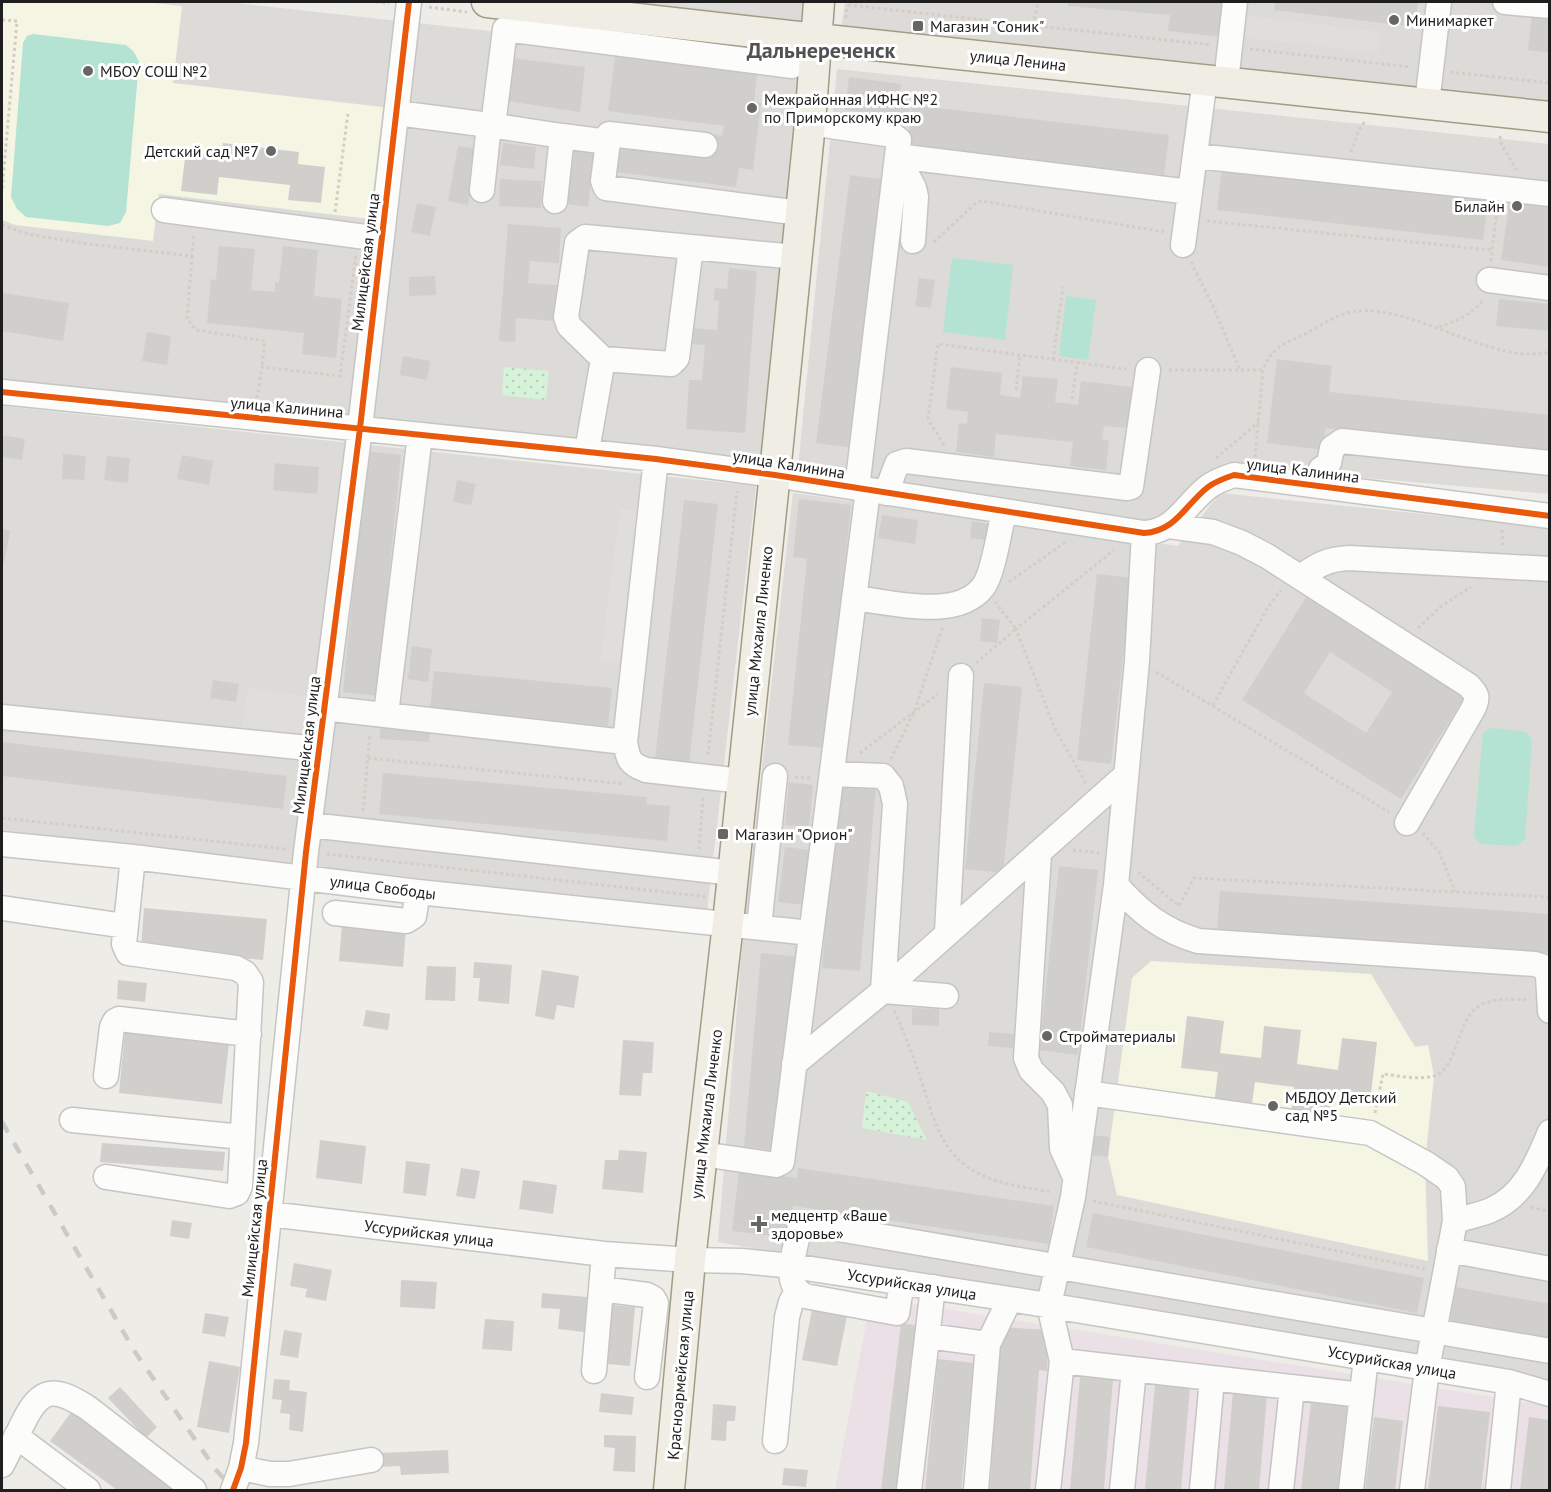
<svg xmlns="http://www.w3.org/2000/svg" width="1551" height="1492" font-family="'PT Sans',sans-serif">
  <defs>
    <pattern id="park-dots" width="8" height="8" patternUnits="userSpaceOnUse" patternTransform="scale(1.5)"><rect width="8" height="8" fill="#d6f2d9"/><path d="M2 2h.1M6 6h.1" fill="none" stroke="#b7cfba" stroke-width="1.8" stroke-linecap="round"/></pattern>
  </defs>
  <rect width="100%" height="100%" fill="#edece7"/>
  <path fill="#dcdbd8" d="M2,2h224l573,63 -38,398 -759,-81z
    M555,2h251l-3,25z
    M845,2h704v104l-708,-75z
    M837,69l712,75v350l-309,-27 -75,56 -367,-55z
    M2,406l754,80 -49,426 -705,-82z
    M793,493l385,53 42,-53 329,34v863l-831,-148 25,-307z"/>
  <path fill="#eae0e5" d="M871,1297l678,109v84h-714z"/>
  <path fill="#f4f6e3" d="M2,2h143l37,4 -9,77 210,24 -13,112 -211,-25 -6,47 -138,-16 -13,-5z
    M1151,961l220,13 44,73 13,-2 6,31 -9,87 3,98 -311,-66 -9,-38 24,-179z"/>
  <path fill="url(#park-dots)" d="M504,367l45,4 -3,29 -44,-5z
    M866,1091l42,11 19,38 -65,-12z"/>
  <path fill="#b4e3d4" d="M33,34l93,11 8,7 5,10 -13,150 -6,11 -12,3 -82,-9 -9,-8 -6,-12 12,-154 4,-7z
    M952,258l61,7 -8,75 -62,-8z
    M1066,296l30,4 -8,60 -29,-4z
    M1490,728l36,4 4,4 2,5 -7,98 -8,7 -36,-2 -5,-4 -2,-6 9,-101z"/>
  <path fill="#dfdedc" d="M672,2h90l-2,13 -89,-11z
    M1243,15l138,17 -3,21 -138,-16z
    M620,509l24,3 -20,152 -24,-3z
    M248,688l59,8 -6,39 -59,-8z"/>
  <path fill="#d1cfcc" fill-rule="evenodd" d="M1068,2h157l-4,35 -53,-6 2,-16 -102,-9z
    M1275,2h143l-3,25 -141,-17z
    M1532,13l18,3v37l-22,-3z
    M615,57l142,17 -3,28 7,1 -8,67 -14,-2 -3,19 -121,-15 3,-25 89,11 3,-24 12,2 2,-10 -116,-15z
    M511,58l74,9 -5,45 -72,-11z
    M849,77l52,7 -3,16 12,2 -1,16 -64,-8z
    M912,105l257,30 -5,40 -257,-29z
    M223,143l76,9 -1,12 27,3 -4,36 -33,-3 2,-15 -71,-8 -2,18 -36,-4 5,-41 35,5z
    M503,143l33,4 -2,22 -34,-4z
    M458,146l20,3 -10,56 -20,-4z
    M575,146l20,3 -7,58 -21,-3z
    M1222,169l266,30 -5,41 -266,-30z
    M850,175l37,5 -33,268 -38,-5z
    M500,179l42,2 -1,27 -42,-2z
    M1510,199l40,6v62l-49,-7z
    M417,203l19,4 -6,29 -19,-4z
    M508,224l53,4 -2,35 -29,-2 -2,22 29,2 -3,36 -38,-3 -1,24 -16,-1z
    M219,246l36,3 -4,41 24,2v-10l4,1 4,-37 35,4 -4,46 28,3 -6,59 -34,-4 2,-21 -97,-10 4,-44 5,1z
    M729,268l28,3 -12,162 -59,-4 3,-49h13l3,-35 -15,-1 2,-16 25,2 2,-29 -5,-1 1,-12 12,1z
    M435,276l1,19 -27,1v-19z
    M919,278l16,2 -4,28 -16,-2z
    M2,293l67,10 -6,38 -61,-10z
    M1499,299l51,5v27l-54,-5z
    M147,332l24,4 -4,29 -25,-4z
    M403,356l27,5 -3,19 -27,-5z
    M1277,359l55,7 -3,26 221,23v37l-225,-24 -2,22 -56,-7z
    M951,367l51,6 -2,22 20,3 3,-22 35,3 -3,23 23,3 3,-24 51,6 -5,41 -23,-2 -2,13 7,1 -3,30 -36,-4 3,-24 -77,-8 -2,23 -38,-5 3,-29 8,1 1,-12 -22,-3z
    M2,435l23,4 -3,21 -20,-3z
    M366,451l35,4 -24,241 -34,-4z
    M63,454l23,2 -2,24 -22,-1z
    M182,455l31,6 -4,24 -32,-6z
    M107,456l23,2 -2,25 -24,-3z
    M275,463l44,4 -2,27 -44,-4z
    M457,480l19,4 -5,21 -18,-3z
    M799,499l52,6 -25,243 -38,-3 19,-186 -14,-2z
    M684,500l34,4 -29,260 -34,-4z
    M882,515l36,5 -3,24 -37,-6z
    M972,521l17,3 -2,16 -17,-2z
    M2,529l8,2 -6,33h-2z
    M1097,574l35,4 -21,186 -34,-4z
    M1306,597l159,99 -64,103 -159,-99zM1330,652l62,40 -26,41 -62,-40z
    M982,618l18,2 -3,23 -17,-2z
    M412,646l20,3 -4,33 -20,-3z
    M434,671l178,17 -4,38 -178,-18z
    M213,680l26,4 -3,18 -26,-4z
    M984,683l38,4 -19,186 -38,-4z
    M380,723l50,3 -1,16 -49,-3z
    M2,742l285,34 -4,33 -281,-33z
    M383,773l264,24 -1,7 24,2 -3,35 -288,-27z
    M789,782l24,3 -4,42 -24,-2z
    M838,783l38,3 -16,185 -38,-3z
    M785,847l25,3 -7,55 -25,-3z
    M1059,866l39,4 -20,185 -39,-5z
    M1220,891l330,23v39l-333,-22z
    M144,908l123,11 -4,41 -122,-11z
    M342,923l64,5 -3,39 -64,-6z
    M761,953l39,4 -18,194 -38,-4z
    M474,962l38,3 -3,39 -31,-3 2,-23h-7z
    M427,966l29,1 -1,34 -30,-1z
    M542,970l37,6 -5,32 -17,-3 -3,15 -19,-4z
    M118,980l29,3 -2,19 -28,-3z
    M912,1008l27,1v17l-27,-1z
    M366,1010l24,4 -2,16 -25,-4z
    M1187,1016l37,5 -4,32 41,5 3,-32 37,4 -4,34 41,6 4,-32 35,4 -6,52 -39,-4 -3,30 -38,-5 3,-28 -39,-5 -4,28 -37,-5 4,-33 -37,-4z
    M125,1032l104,11 -7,61 -103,-11z
    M989,1032l25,2 -1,14 -25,-2z
    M623,1040l31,2 -2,31h-9l-2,23 -22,-1z
    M1092,1135l18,2 -2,20 -18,-2z
    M320,1140l46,6 -4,38 -46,-6z
    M102,1143l123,9 -2,19 -123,-9z
    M619,1150l28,2 -4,41 -41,-4 3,-29h13z
    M406,1161l24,3 -4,32 -23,-3z
    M461,1168l19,3 -5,28 -19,-3z
    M798,1168l256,38 -5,38 -256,-38 -4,32 -57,-7 7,-60 58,7z
    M523,1180l34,5 -4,29 -34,-5z
    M1093,1213l331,65 -7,35 -331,-66z
    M172,1220l20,3 -3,16 -19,-3z
    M294,1263l38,7 -6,31 -21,-4 2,-8 -17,-3z
    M401,1280l36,2 -2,27 -35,-2z
    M1456,1287l94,17v37l-100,-19z
    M542,1293l45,4 -3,35 -26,-3 2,-20 -19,-1z
    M612,1305l23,2 -5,59 -23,-2z
    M812,1310l35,6 -10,50 -35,-6z
    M205,1313l24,4 -4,20 -23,-4z
    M485,1319l29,2 -2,30 -30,-2z
    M901,1323l19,3 -19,164h-20z
    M1001,1327l48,3 -2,41 -8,-1 -9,120h-40z
    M284,1330l18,3 -4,25 -18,-3z
    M938,1359l36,4 -13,127h-36z
    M209,1361l31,6 -11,66 -32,-6z
    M1080,1377l33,2 -9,111h-34z
    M274,1379l16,1 -1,10 18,2 -4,40 -14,-2 1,-16 -10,-1 2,-13 -10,-1z
    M1155,1385l35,3 -9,102h-36z
    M120,1387l37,40 -11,11 -38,-40z
    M1233,1392l34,4 -8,94h-35z
    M601,1393l33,4 -2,18 -33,-3z
    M1311,1402l36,4 -9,84h-37z
    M713,1404l23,2 -1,15h-8l-1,20 -15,-1z
    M1438,1406l52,6 -9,78h-53z
    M72,1411l106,79h-61l-67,-49z
    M1374,1417l29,4 -8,69h-30z
    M1529,1417l21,3v70h-30z
    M604,1435l32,1 -1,36 -22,-1 2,-23 -11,-1z
    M448,1450l1,23 -48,2 -1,-9 -19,1 -1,-14z
    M784,1468l24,2 -2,17 -24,-2z"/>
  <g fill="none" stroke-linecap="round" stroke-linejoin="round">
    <defs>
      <path id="minor" d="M1505,2l45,4
        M1226,82l9,-80
        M1427,103l12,-101
        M397,113l92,12
        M810,123l83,12 6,5 -2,16 293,36
        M493,126l12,-97 287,37
        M705,145l-96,-11 -6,47 3,7 194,25
        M897,156l17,32 2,9 -3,44
        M1196,156l354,38
        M482,190l7,-65 73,11
        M555,201l7,-65 46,6
        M164,210l217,29
        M1183,245l22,-166
        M1489,280l61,8
        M603,359l68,5 6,-6 14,-111 105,10
        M2,392l654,67 119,16 369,58c32,-2 41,-28 64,-46 8,-6 17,-9 26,-12l316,41
        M587,451l16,-92 -34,-33 -3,-9 11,-74 8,-6 106,10
        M1321,469l8,-6 3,-15 10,-7 208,22
        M857,488l40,-332
        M886,493l11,-29 9,-3 221,27 4,-1 17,-117
        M1169,526l44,6 29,11 25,13 201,129c9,9 11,12 5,24l-66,114
        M1144,533l-7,128 -21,224c25,28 46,45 82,56l337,23 9,3 4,8 2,36
        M1300,577c18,-12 27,-18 49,-19l201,11
        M854,598c36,4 103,23 129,-11 10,-12 17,-59 21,-76
        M323,708l302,34 31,-283
        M386,714l34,-279
        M2,717l316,32
        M625,742c3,17 4,22 21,28l96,11
        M832,774l51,2 8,10 4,18 -12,187 63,5
        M310,825l423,48
        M2,844l131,13 285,35 393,41
        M1039,854l-13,204 5,12 22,22 7,13 2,43 13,29
        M2,908l123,18
        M335,913l71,8 8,-5 4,-24
        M759,927l16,-151
        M947,932l14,-256
        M794,1064l89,-73 243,-216
        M106,1076l6,-49 3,-6 4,-2 130,15
        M1087,1093l283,40 55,30 22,15 6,9 2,34 -28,148 -15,121
        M72,1120l170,17
        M702,1154l74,11 6,-3 86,-672
        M106,1177l123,19 8,-3 3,-7 11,-204 -6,-9 -9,-5 -108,-15 -4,-9 9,-87
        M269,1214l335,40 86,6 52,1 50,5 218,33 356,59 143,24 41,12
        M1455,1221c11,-4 25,-6 36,-11 33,-14 46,-47 59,-78
        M1449,1250l101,19
        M902,1282l-5,31 -92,-17c-24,-12 -10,-44 -6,-66l4,-4 6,-2 741,127
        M601,1289l46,6 6,3 3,5 -9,74
        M927,1336l61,8
        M1062,1361l300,34
        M594,1371l10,-117
        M16,1436l72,54
        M775,1441l12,-124 4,-15 6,-10
        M2,1465c7,-14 14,-28 21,-42 18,-37 32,-36 65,-15l106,82
        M241,1468l29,6h19l82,-14
        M233,1490l8,-22 5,-25 60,-591 54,-424 49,-426
        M909,1490l24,-203
        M976,1490l12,-146 22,-45
        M1048,1490l14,-129 -13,-56 24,-108 43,-312
        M1122,1490l12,-120
        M1202,1490l10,-111
        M1281,1490l11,-102
        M1351,1490l15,-132
        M1498,1490l11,-108"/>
      <path id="major" d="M487,2l330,37 733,78
        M669,1490l21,-230 38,-337 48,-460 34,-340 9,-121"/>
    </defs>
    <use href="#minor" stroke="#c5c5c3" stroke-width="27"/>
    <use href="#major" stroke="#a29c84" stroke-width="33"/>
    <path stroke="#d6cbc7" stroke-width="3" stroke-dasharray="3 3" stroke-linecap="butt" d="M376,2l13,1
      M848,5l363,40
      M429,7l38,5
      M846,18l1,-13
      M2,20l15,1 -15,170
      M1033,25l5,-23
      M1250,49l161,18
      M1450,72l100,11
      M1500,136l1,7 15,27
      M1351,152l8,-22 7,-10
      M335,212l13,-99
      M1207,221l285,29
      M2,225l26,9 52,9 112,13 2,-21
      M934,242l43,-40 5,-1 182,31
      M192,256l-5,63 9,11 69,11 -3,26
      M1491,261l6,-53
      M1191,262l22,44 27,64
      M1439,327c17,-6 33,-12 44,-27
      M1053,360l10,-73
      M1169,370h94
      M1016,390l4,-35
      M257,398l5,-31 78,9 16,-121
      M1072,399l5,-36
      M944,445l-16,-26 10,-75 188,25
      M1255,457l8,-87c9,-24 23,-27 44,-37 15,-8 33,-21 51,-22 59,-5 136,55 192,41
      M1216,458l43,-36
      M1502,530l1,17
      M1009,582l58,-41
      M1418,628l22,-21 31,-20
      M976,663l40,-34 -21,-27
      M1156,672l233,140
      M1213,705l55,-98 13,-17
      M860,753l78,-59
      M708,755l29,-264
      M368,758l257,26
      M891,759l23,-47 29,-86
      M795,777l15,1
      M1086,783l-31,-54 -39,-100 98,-79
      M363,811l7,-78
      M2,818l283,31
      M1423,833l16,19 16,39
      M699,849l4,-51
      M1073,850l26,3
      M327,854l381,43
      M1138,872l41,34 15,-28 356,19
      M894,1011c11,23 19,45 27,69 13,38 19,75 59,94 22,11 48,14 72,18
      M1375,1113l8,-39c16,2 35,6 51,2 23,-7 23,-52 41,-67 14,-12 37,-10 54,-9
      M1093,1201l332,68
      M1531,1207l19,5"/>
    <use href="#minor" stroke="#fcfcfb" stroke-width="24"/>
    <use href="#major" stroke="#f0ede5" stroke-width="30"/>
    <path stroke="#cacac9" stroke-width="4.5" stroke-dasharray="12 12" stroke-linecap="butt" d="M2,1122l133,230 81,118 18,20"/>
    <defs>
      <path id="cycleway" d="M2,392l654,67 119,16 369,58c32,-2 41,-28 64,-46 8,-6 17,-9 26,-12l316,41
        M233,1490l8,-22 5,-25 60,-591 54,-424 49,-426"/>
    </defs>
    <use href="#cycleway" stroke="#fff" stroke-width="10"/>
    <use href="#cycleway" stroke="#e8590c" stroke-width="6"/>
  </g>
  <g fill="#666664" stroke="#fff" stroke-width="2">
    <circle cx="1394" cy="20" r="6"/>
    <rect x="912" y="20" width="12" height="12" rx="3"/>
    <circle cx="88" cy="71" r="6"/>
    <circle cx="752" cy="108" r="6"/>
    <circle cx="271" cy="151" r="6"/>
    <circle cx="1517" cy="206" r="6"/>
    <rect x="717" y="828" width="12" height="12" rx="3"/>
    <circle cx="1047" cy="1036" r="6"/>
    <circle cx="1273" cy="1106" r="6"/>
    <path d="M756 1215h6v6h6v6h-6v6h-6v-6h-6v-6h6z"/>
  </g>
  <g text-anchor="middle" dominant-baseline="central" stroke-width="6" stroke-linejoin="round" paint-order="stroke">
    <g font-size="16" fill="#1e1e1e" stroke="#fff" text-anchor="start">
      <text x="1406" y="20">Минимаркет</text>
      <text x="930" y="26">Магазин "Соник"</text>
      <text x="100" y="71">МБОУ СОШ №2</text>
      <text x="764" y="99">Межрайонная ИФНС №2<tspan x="764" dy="18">по Приморскому краю</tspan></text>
      <text x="259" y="151" text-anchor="end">Детский сад №7</text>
      <text x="1505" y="206" text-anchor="end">Билайн</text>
      <text x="735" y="834">Магазин "Орион"</text>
      <text x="1059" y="1036">Стройматериалы</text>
      <text x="1285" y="1097">МБДОУ Детский<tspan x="1285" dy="18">сад №5</tspan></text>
      <text x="771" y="1215">медцентр «Ваше<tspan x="771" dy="18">здоровье»</tspan></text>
    </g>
    <g font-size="16" fill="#1e1e1e" stroke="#fff">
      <text transform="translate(1018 60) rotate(6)">улица Ленина</text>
      <text transform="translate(365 262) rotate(-83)">Милицейская улица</text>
      <text transform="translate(287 407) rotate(5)">улица Калинина</text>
      <text transform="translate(789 464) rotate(9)">улица Калинина</text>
      <text transform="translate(1303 470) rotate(7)">улица Калинина</text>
      <text transform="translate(758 631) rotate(-84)">улица Михаила Личенко</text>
      <text transform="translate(306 745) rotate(-83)">Милицейская улица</text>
      <text transform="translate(383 887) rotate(7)">улица Свободы</text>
      <text transform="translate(706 1114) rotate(-83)">улица Михаила Личенко</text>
      <text transform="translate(254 1228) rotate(-84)">Милицейская улица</text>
      <text transform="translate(429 1233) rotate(7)">Уссурийская улица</text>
      <text transform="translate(912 1284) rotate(9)">Уссурийская улица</text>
      <text transform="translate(1392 1362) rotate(10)">Уссурийская улица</text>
      <text transform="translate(680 1375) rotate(-85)">Красноармейская улица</text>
    </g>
    <g font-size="22" font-weight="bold" fill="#515151" stroke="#fff">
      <text x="821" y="50">Дальнереченск</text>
    </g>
  </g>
  <rect width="1551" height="1492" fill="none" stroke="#1e1e1e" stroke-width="6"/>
</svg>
